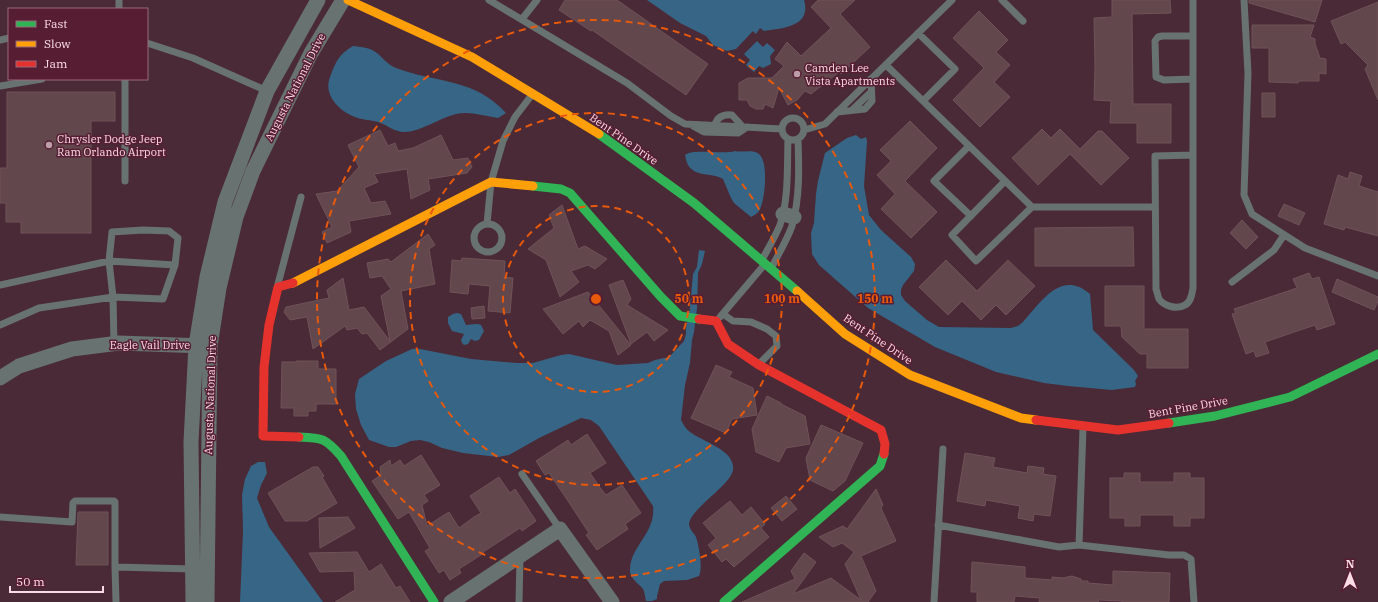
<svg xmlns="http://www.w3.org/2000/svg" width="1378" height="602" font-family="'IBM Plex Serif',serif">
  <rect width="100%" height="100%" fill="#4a2a36"/>
  <path fill="#366586" d="M647,0h157c8,27 -22,28 -40,31l-4,-3 -4,6 -3,-3 -17,18 -9,2 -14,-6 -7,-9 -26,-13z
    M757,41l6,6 4,-4 8,7 -5,6 1,8 -8,4 -4,-2 -5,6 -8,-7 4,-5 -6,-6z
    M353,46c7,1 15,1 21,5 8,5 13,14 22,17 39,15 79,10 110,45l-8,5c-13,-2 -29,-7 -42,-4 -17,4 -35,18 -52,18 -9,0 -17,-7 -26,-10 -7,-2 -16,-2 -23,-5 -16,-6 -32,-22 -25,-40 6,-15 8,-22 23,-31z
    M856,135l5,4 5,-2 1,4 -3,45 5,29 12,15 30,27 4,7 -1,7 -11,14 -2,5v5l4,6 22,19 12,7 72,1 7,-2 5,-4c18,-20 38,-53 67,-28l3,36 41,40 4,6 -3,5 1,3 -1,3 -23,3 -44,-4 -24,-3 -48,-11 -61,-25 -67,-39 -49,-43 -7,-11 -1,-21 3,-10 2,-29 2,-13 7,-28 22,-15z
    M735,151c8,2 17,-2 24,3 10,8 6,48 0,57 -2,3 -5,4 -8,6l-17,-14 -3,-5 -8,-19c-11,-7 -27,-1 -35,-14 -2,-3 -2,-7 -3,-10 8,-7 38,0 50,-4z
    M699,250l6,1 -3,13 -4,9 -1,35 -3,24 -2,8 -2,23 -5,22 -4,35c2,4 5,9 9,12 11,9 46,18 43,38 -3,16 -42,38 -44,54 0,5 5,9 7,13 3,9 7,31 3,39l-12,4 -23,1 -4,3 -3,12v3l-5,2h-6c-1,-4 -1,-8 -3,-12 -5,-6 -14,-11 -13,-20 1,-24 26,-36 23,-63l-54,-80 -8,-6 -10,-2 -42,20 -30,17 -11,2 -35,-4 -21,-5 -13,-6 -9,-2 -9,1 -15,6h-7l-20,-7 -8,-15 -5,-16 -1,-15 4,-15 27,-18 26,-12h8l51,10 46,4h16l28,-8 8,-1 48,11 31,-2 7,-3 14,-3 15,-16 2,-7v-6l4,-20 3,-34 4,-7z
    M457,313l4,1 5,11c5,0 10,-2 15,0l3,6 -5,9 -4,1 -4,-2 -3,5 -4,1 -2,-2 -1,-3 3,-6 -12,-3 -4,-8v-6l5,-3z
    M258,462h7l2,11 -6,12 -4,13 12,29 54,75h-83l3,-71 -1,-36 3,-16 6,-13z"/>
  <path fill="#62474d" stroke="#6f5359" d="M565,0h52l91,64 -22,31 -94,-65 -1,1 -32,-21z
    M818,0h37l-15,14 30,33 -29,27 -2,-2 -28,22 -6,-3 -8,9 -9,5 -9,-17 -6,20 -8,-4 -2,5h-7l-6,-3 -3,-6h-8v-17l9,-5h24l12,-12 -9,-7 12,-17 14,14 30,-28 -20,-21z
    M1112,0h58l1,13 -39,1 1,90h38v39h-34v-20h-27l1,-22 -17,-1 1,-33 -1,-49 18,-1z
    M1249,0h73l-7,22 -66,-19z
    M1378,2v98l-13,-31 3,-4 -23,-23 -4,2 -10,-23z
    M979,11l29,29 -12,12 14,13 -16,17 16,15 -30,30 -27,-27 31,-32 -31,-30z
    M1252,25h62l-4,12 5,2v5l5,14 6,1v15l-7,-1v8h-20l-1,2 -29,-1v-34h-17z
    M7,92h108v29h-24v112h-70v-11h-15v-19h-6v-35h7z
    M1262,93h13v24h-13z
    M910,121l27,27 -32,33 32,31 -26,26 -30,-29 14,-15 -18,-19 14,-14 -11,-11z
    M1042,129l9,9 9,-9 20,20 18,-18h4l27,27 -28,27 -31,-31 -32,31 -26,-27z
    M380,130l8,16 7,-3 3,8 15,-3 28,-13 12,25 15,-2 4,9 -5,6 -39,6 2,11 -19,9 -4,-30 -33,5 4,8 -14,6 7,15 14,-2 6,13 -42,7 2,11 -24,11 -5,-11 10,-5 -16,-33 21,-3 22,-24 -11,-22z
    M1350,172l12,4 -3,10 19,6v44l-33,-9 -1,3 -20,-6 14,-49 10,4z
    M1284,204l21,9 -6,12 -21,-9z
    M562,205l16,44 7,-3 22,13 -12,10 -7,-4 -17,6 8,11 -19,15 -14,-37 -18,-11 26,-21 -5,-13z
    M1242,220l16,17 -12,12 -16,-16z
    M1133,227l1,39h-99v-38z
    M428,234l7,11 -6,4 6,35 -34,7 7,38 -28,21 -13,-17 -5,1 -5,-6 -10,2 -2,-4 -32,23 -6,-32 -17,3 -6,-8 2,-5 43,-9 -2,-8 16,-12 6,32 15,-3 26,34 -9,-45 10,-7 -9,-13 -12,2 -3,-15 21,-4 3,3z
    M462,258l43,3 -1,16 9,1 -3,35 -22,-2 2,-25 -21,-2 -1,10 -18,-2 2,-32 9,1z
    M946,260l31,31 31,-31 27,26 -29,29 -10,-10 -15,15 -19,-19 -14,14 -29,-28z
    M1309,273l3,6 7,-2 16,47 -18,6 -2,-5 -50,17 4,11 -13,4 -2,-6 -8,3 -14,-40 4,-1 -2,-4 63,-21 -4,-9z
    M1337,279l41,18v4l-4,9 -42,-18z
    M623,280l8,19 -4,6 41,25 -14,11 -7,-9 -16,12 -22,-59z
    M1105,286h39v43h44v39h-41v-14h-7l-18,-17 -1,-11h-16z
    M588,292l43,53 -13,10 -9,-24 -19,-11 -7,7 -4,-6 -16,13 -20,-25z
    M484,306l1,12 -13,1 -1,-11z
    M296,361h22v8h18v35h-20v7h-8v5h-14v-8h-13l1,-46h14z
    M716,365l16,7 -3,5 24,11 4,27 -25,4 -6,14 -35,-15z
    M767,396l14,7v1l24,12 5,28 -24,4 -7,14 -23,-10 -4,-23z
    M821,425l42,18 -18,38 -12,10 -23,-11 -4,-22z
    M587,434l19,29 -16,10 11,16 5,6 16,-10 19,28 -16,11 3,5 -31,21 -11,-15 3,-2 -23,-35 -17,-25 -4,2 -9,-14 32,-21 3,5z
    M965,453l30,5 -2,9 34,6 1,-7 16,2 -1,6 13,2 -6,40 -16,-2 -1,7 -15,-3 2,-12 -34,-6 -1,6 -28,-5z
    M421,455l19,30 -16,10 4,6 -6,4 5,21 22,-14 10,16 15,-11 7,-4 -11,-17 29,-19 11,16 5,-4 21,32 -14,10 -2,-3 -37,24 1,1 -25,16 2,4 -11,7 -6,-10 -5,3 -14,-22 5,-3 -21,-36 -11,7 -26,-38 9,-6 -1,-8 10,-7 1,6 9,-6 4,6z
    M313,467h5l6,9 -2,1 15,26 -30,18h-22l-17,-28z
    M1124,473h16v9h34v-9h16v5h14v40h-14v8h-16v-11h-34v11h-15v-8h-15v-40h14z
    M876,489l7,16 -2,3 15,33 -35,15 15,35 -8,11h-126l53,-23 -4,-8 13,-18 12,9 -23,32 38,-16 30,22 -16,-36 9,-12 -12,-9 -9,4 -14,-10 24,-11 4,3z
    M786,496l11,13 -15,12 -11,-13z
    M730,501l12,14 9,-8 14,17 -4,4 8,9 -35,30 -8,-8 -4,3 -14,-17 8,-7 -13,-15z
    M78,512h30v53h-32z
    M348,517l7,11 -35,20 -1,-30z
    M357,552l12,20 12,-8 15,24 4,-2 10,16h-75l20,-12 -1,-19 -34,1 -11,-19z
    M972,562l53,5v11l27,2v-3l11,1 9,-2 9,3v2h7v2l25,2v-14l57,2 -1,29h-47v-1l-23,-1 -1,2h-59l1,-4 -25,-2 -1,6h-37v-10h-6z"/>
  <g fill="none" stroke-linecap="round" stroke-linejoin="round">
    <path stroke="#677271" stroke-width="7" d="M489,0l138,83 44,33 14,8 97,5
      M1002,0l21,21
      M1193,0v155l-38,1 1,133c1,3 2,7 3,10 5,7 18,11 26,6 6,-3 7,-11 8,-17v-133
      M1244,0l4,73 -4,122 8,19 53,34 73,28
      M119,9v-9
      M522,19l15,-19
      M918,33l37,36 -32,32
      M1193,36h-31l-4,1 -3,4 1,36 8,3 29,-1
      M0,40l9,-2
      M147,43l46,15 74,33
      M886,65l146,142h123
      M0,86l42,-7
      M852,110l19,-18
      M837,112l28,-3 7,-8 -1,-22
      M782 129a11 11 0 1 1 22 0a11 11 0 1 1-22 0Z
      M693,126l11,6 34,1 9,-6
      M714,130c1,-11 7,-16 18,-15l11,12
      M804,130l21,-6 127,-124
      M969,146l-35,35 37,35
      M125,181v-102
      M1005,181l-53,54 24,26 56,-54
      M474 238a14 14 0 1 1 28 0a14 14 0 1 1-28 0Z
      M487,224l4,-42 12,-41 12,-24 16,-21
      M143,230l26,1 9,7 -3,27 -12,34 -50,-2 -4,-36 3,-29z
      M763,258c6,-11 12,-21 17,-33 9,-27 7,-58 8,-86
      M773,265c6,-12 14,-25 19,-39 8,-28 7,-58 6,-87
      M1232,282l42,-32 10,-15
      M278,284l23,-87
      M0,285l109,-24 66,4
      M723,314l10,7 18,1 16,7 9,7 1,10 -17,17
      M720,317l45,-53
      M0,325l39,-17 74,-11 1,47
      M522,474l38,55
      M0,517l72,5 1,-19 2,-2h39l1,1v65
      M938,525l121,22 20,-2 90,10h15l7,4 3,43
      M1079,545l4,-117
      M116,602l-1,-35 78,2
      M519,602l1,-45
      M934,602l9,-153"/>
    <path stroke="#677271" stroke-width="15" d="M783,214l11,3
      M0,378l19,-12 53,-17 47,-6 86,3
      M193,602l-2,-160 5,-97 11,-68 18,-75 42,-111 51,-91
      M207,602l3,-256 9,-58 17,-71 17,-46 58,-118 32,-53
      M451,602l109,-73 52,73"/>
    <path stroke="#30b455" stroke-width="9" d="M599,134l95,69 103,88
      M533,186l28,3 9,4 91,104 19,19 19,3
      M1169,423l46,-7 75,-19 88,-43
      M299,437c24,1 26,1 42,19l93,146
      M724,602l156,-136 4,-12"/>
    <path stroke="#ff9f0a" stroke-width="9" d="M348,0l124,57 127,77
      M293,283l198,-101 42,4
      M797,291l48,43 65,41 111,43 15,2"/>
    <path stroke="#e5322d" stroke-width="9" d="M293,283l-15,4 -9,38 -5,42 -1,69 36,1
      M699,319l17,2 12,23 31,21 122,65 4,14 -1,10
      M1036,420l82,10 51,-7"/>
  </g>
  <g fill="none" stroke="#e8590c" stroke-width="2" stroke-dasharray="7 5">
    <circle cx="596" cy="299" r="93"/>
    <circle cx="596" cy="299" r="186"/>
    <circle cx="596" cy="299" r="279"/>
  </g>
  <g fill="#bd9ea8" stroke="#571d33" stroke-width="1.5">
    <circle cx="797" cy="74" r="4"/>
    <circle cx="49" cy="145" r="4"/>
  </g>
  <g text-anchor="middle" dominant-baseline="central" stroke-width="3" stroke-linejoin="round" paint-order="stroke">
    <g font-size="11" fill="#fbdce5" stroke="#571d33" text-anchor="start">
      <text x="805" y="68">Camden Lee<tspan x="805" dy="13">Vista Apartments</tspan></text>
      <text x="57" y="139">Chrysler Dodge Jeep<tspan x="57" dy="13">Ram Orlando Airport</tspan></text>
    </g>
    <g font-size="11" fill="#fbdce5" stroke="#571d33">
      <text transform="translate(295 87) rotate(-63)">Augusta National Drive</text>
      <text transform="translate(624 139) rotate(35)">Bent Pine Drive</text>
      <text transform="translate(878 339) rotate(34)">Bent Pine Drive</text>
      <text x="150" y="345">Eagle Vail Drive</text>
      <text transform="translate(210 395) rotate(-88)">Augusta National Drive</text>
      <text transform="translate(1188 407) rotate(-10)">Bent Pine Drive</text>
    </g>
  </g>
  <circle cx="596" cy="299" r="6" fill="#e8590c" stroke="#571d33" stroke-width="2"/>
  <g font-size="12" text-anchor="middle" font-weight="bold" fill="#e8590c" stroke="#571d33" stroke-width="3" stroke-linejoin="round" paint-order="stroke">
    <text x="689" y="303">50 m</text>
    <text x="782" y="303">100 m</text>
    <text x="875" y="303">150 m</text>
  </g>
  <rect x="8" y="8" width="140" height="72" fill="#571d33" stroke="#99697a"/>
  <rect x="16" y="21" width="20" height="6" fill="#30b455" stroke="#99697a"/>
  <text x="44" y="28" font-size="12" fill="#fbdce5">Fast</text>
  <rect x="16" y="41" width="20" height="6" fill="#ff9f0a" stroke="#99697a"/>
  <text x="44" y="48" font-size="12" fill="#fbdce5">Slow</text>
  <rect x="16" y="61" width="20" height="6" fill="#e5322d" stroke="#99697a"/>
  <text x="44" y="68" font-size="12" fill="#fbdce5">Jam</text>
  <g transform="translate(1350 574)" stroke="#571d33" stroke-width="3" paint-order="stroke">
  <path d="M0-3L7 15L0 10L-7 15Z" fill="#fbdce5"/>
  <text y="-6" font-size="11" font-weight="bold" text-anchor="middle" fill="#fbdce5">N</text>
  </g>
  <path d="M10 586v6h93v-6" fill="none" stroke="#fbdce5" stroke-width="2"/>
  <text x="16" y="586" font-size="12" fill="#fbdce5" stroke="#571d33" stroke-width="3" paint-order="stroke">50 m</text>
</svg>
